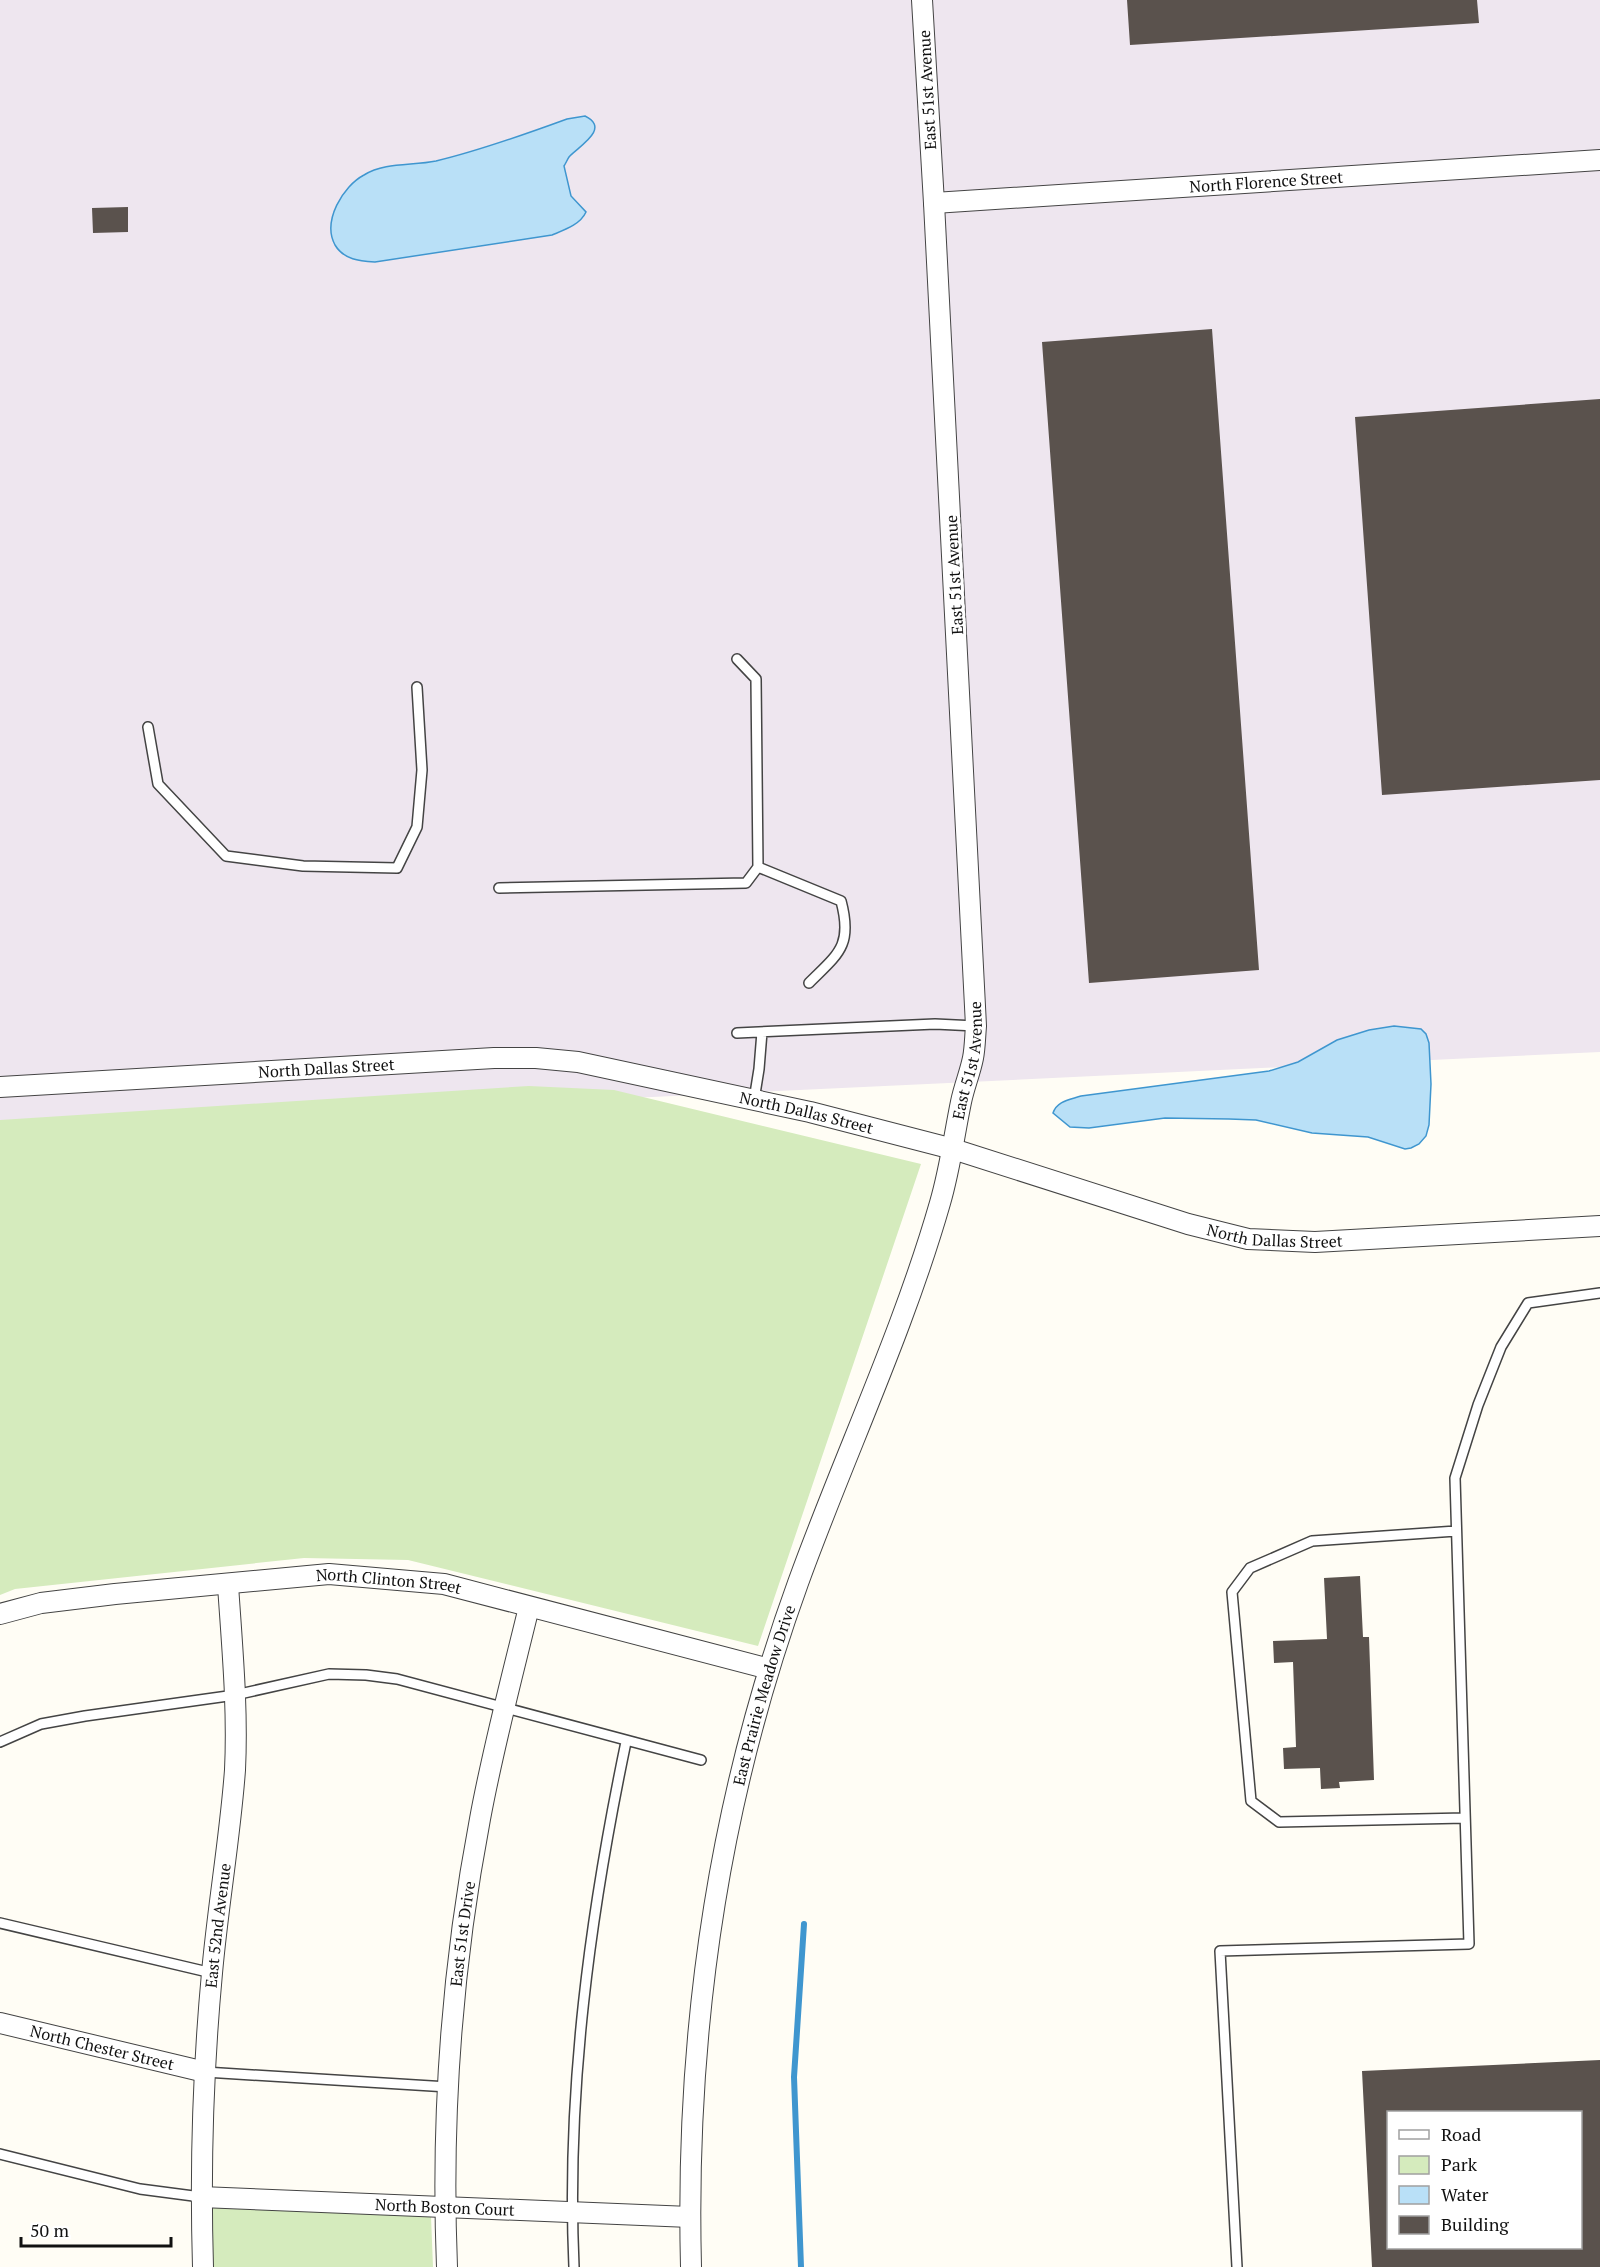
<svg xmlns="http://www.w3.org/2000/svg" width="1600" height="2267" font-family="'PT Serif',serif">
  <rect width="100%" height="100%" fill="#fffdf5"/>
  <path fill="#eee6ef" d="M0,0h1600v1052l-1600,76z"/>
  <path fill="#d5ebbd" d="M529,1086l85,4 307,74 -163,482 -350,-86 -104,-2 -289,31 -15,6v-475z
    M207,2203l224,13 2,51h-224z"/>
  <path fill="#b9e0f7" stroke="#3f96cf" stroke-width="1.5" d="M585,116c27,13 -9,32 -16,41 -2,3 -3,6 -5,9l7,30 15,16c-6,13 -22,18 -34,23l-177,27c-15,-1 -31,-2 -40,-17 -13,-24 8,-59 29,-70 21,-13 48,-9 72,-14 42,-10 90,-27 131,-42z
    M1394,1026l27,3 5,5 3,9 2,41 -2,41 -3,11 -7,8 -8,4 -6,1 -37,-12 -56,-4 -56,-13 -27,-1 -64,-1 -76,10 -19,-1 -17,-14c4,-12 16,-13 28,-17l188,-25 29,-9 39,-22 32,-10z"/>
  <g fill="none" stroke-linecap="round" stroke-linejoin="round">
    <path stroke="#3f96cf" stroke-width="6" d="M801,2267l-7,-190 10,-153"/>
  </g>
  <path fill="#5a524d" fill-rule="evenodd" d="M1127,0h350l2,23 -349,22z
    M128,207v25l-35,1 -1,-25z
    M1212,329l47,641 -170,13 -47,-641z
    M1600,399v381l-218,15 -27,-378z
    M1360,1576l3,61h6l5,143 -35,2 1,6 -19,1 -1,-21 -36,1 -1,-21 13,-1 -3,-85 -19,1 -1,-22 54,-2 -3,-61z
    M1600,2060v207h-228l-10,-196zM1389,2112h192v135h-192z"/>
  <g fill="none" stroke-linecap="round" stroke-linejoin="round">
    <defs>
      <path id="service" d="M148,727l10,57 68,72 77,10 94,2 20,-41 5,-57 -5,-83
        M758,867l83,34c12,45 -3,53 -32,82
        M499,888l247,-5 12,-16 -2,-188 -19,-20
        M737,1033l198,-9 41,2
        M754,1100l5,-31 3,-37
        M1456,1531l-144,10 -62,27 -18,24 19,209 28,21 186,-4
        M0,1742l41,-18 44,-8 150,-21 94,-21 37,1 31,4 304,81
        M0,1923l212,50
        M205,2072l243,15
        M0,2154l140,35 61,8
        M574,2267c-8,-177 16,-352 52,-525
        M1237,2267l-17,-316 249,-7 -14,-466 23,-73 23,-58 27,-44 72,-10"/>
      <g id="minor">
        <path id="s1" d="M934,203l666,-43"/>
        <path id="s2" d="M0,1087l494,-29h42l42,4 232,50 143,37 235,75 60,15 67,3 285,-16"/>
        <path id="s3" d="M0,1614l41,-11 74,-9 214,-20 115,10 325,85"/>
        <path id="s4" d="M0,2023l205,49"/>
        <path id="s5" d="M201,2197l489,20"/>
        <path id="s6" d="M203,2267c-3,-98 0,-197 9,-294 6,-68 18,-135 23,-203 3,-62 -3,-124 -7,-185"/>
        <path id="s7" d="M447,2267c-6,-149 5,-301 33,-448 13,-71 32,-142 49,-212"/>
        <path id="s8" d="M691,2267c-6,-233 27,-464 107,-684 46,-127 105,-251 142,-380 10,-34 14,-67 21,-101 3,-15 9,-29 12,-44 2,-10 2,-21 3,-32l-42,-823 -12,-203"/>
      </g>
    </defs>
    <use href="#service" stroke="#444" stroke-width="12"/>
    <use href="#minor" stroke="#444" stroke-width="22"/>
    <use href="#service" stroke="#fff" stroke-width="9"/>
    <use href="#minor" stroke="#fff" stroke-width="20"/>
  </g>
  <g text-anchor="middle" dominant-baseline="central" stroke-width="6" stroke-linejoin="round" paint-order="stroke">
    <g font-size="16" fill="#111" stroke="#fff">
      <text transform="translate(927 90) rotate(-93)">East 51st Avenue</text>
      <text stroke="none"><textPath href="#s1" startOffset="333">North Florence Street</textPath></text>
      <text transform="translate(954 575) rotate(-93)">East 51st Avenue</text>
      <text stroke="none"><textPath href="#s8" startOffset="1248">East 51st Avenue</textPath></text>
      <text stroke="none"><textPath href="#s2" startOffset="327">North Dallas Street</textPath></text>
      <text stroke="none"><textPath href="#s2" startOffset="813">North Dallas Street</textPath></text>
      <text stroke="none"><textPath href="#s2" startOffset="1299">North Dallas Street</textPath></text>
      <text stroke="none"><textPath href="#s3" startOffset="392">North Clinton Street</textPath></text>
      <text stroke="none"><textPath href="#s8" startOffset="579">East Prairie Meadow Drive</textPath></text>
      <text stroke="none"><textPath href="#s6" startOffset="342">East 52nd Avenue</textPath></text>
      <text stroke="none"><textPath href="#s7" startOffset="334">East 51st Drive</textPath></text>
      <text stroke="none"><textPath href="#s4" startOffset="105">North Chester Street</textPath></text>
      <text stroke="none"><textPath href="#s5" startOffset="244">North Boston Court</textPath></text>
    </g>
  </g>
  <rect x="1387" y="2111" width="195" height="138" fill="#ffffff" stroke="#a0a0a0" stroke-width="1.5"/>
  <rect x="1399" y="2130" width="30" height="9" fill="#ffffff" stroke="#a0a0a0" stroke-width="1.5"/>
  <text x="1441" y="2141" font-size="18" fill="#111111">Road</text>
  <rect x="1399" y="2156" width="30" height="18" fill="#d5ebbd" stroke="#a0a0a0" stroke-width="1.5"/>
  <text x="1441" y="2171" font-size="18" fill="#111111">Park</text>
  <rect x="1399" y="2186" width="30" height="18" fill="#b9e0f7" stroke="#a0a0a0" stroke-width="1.5"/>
  <text x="1441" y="2201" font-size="18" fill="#111111">Water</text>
  <rect x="1399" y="2216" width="30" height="18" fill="#5a524d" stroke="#a0a0a0" stroke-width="1.5"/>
  <text x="1441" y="2231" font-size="18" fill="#111111">Building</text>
  <path d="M21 2237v9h150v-9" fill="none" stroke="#111111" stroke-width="3"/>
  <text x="30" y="2237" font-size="18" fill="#111111" stroke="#ffffff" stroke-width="4.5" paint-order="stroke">50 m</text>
</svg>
